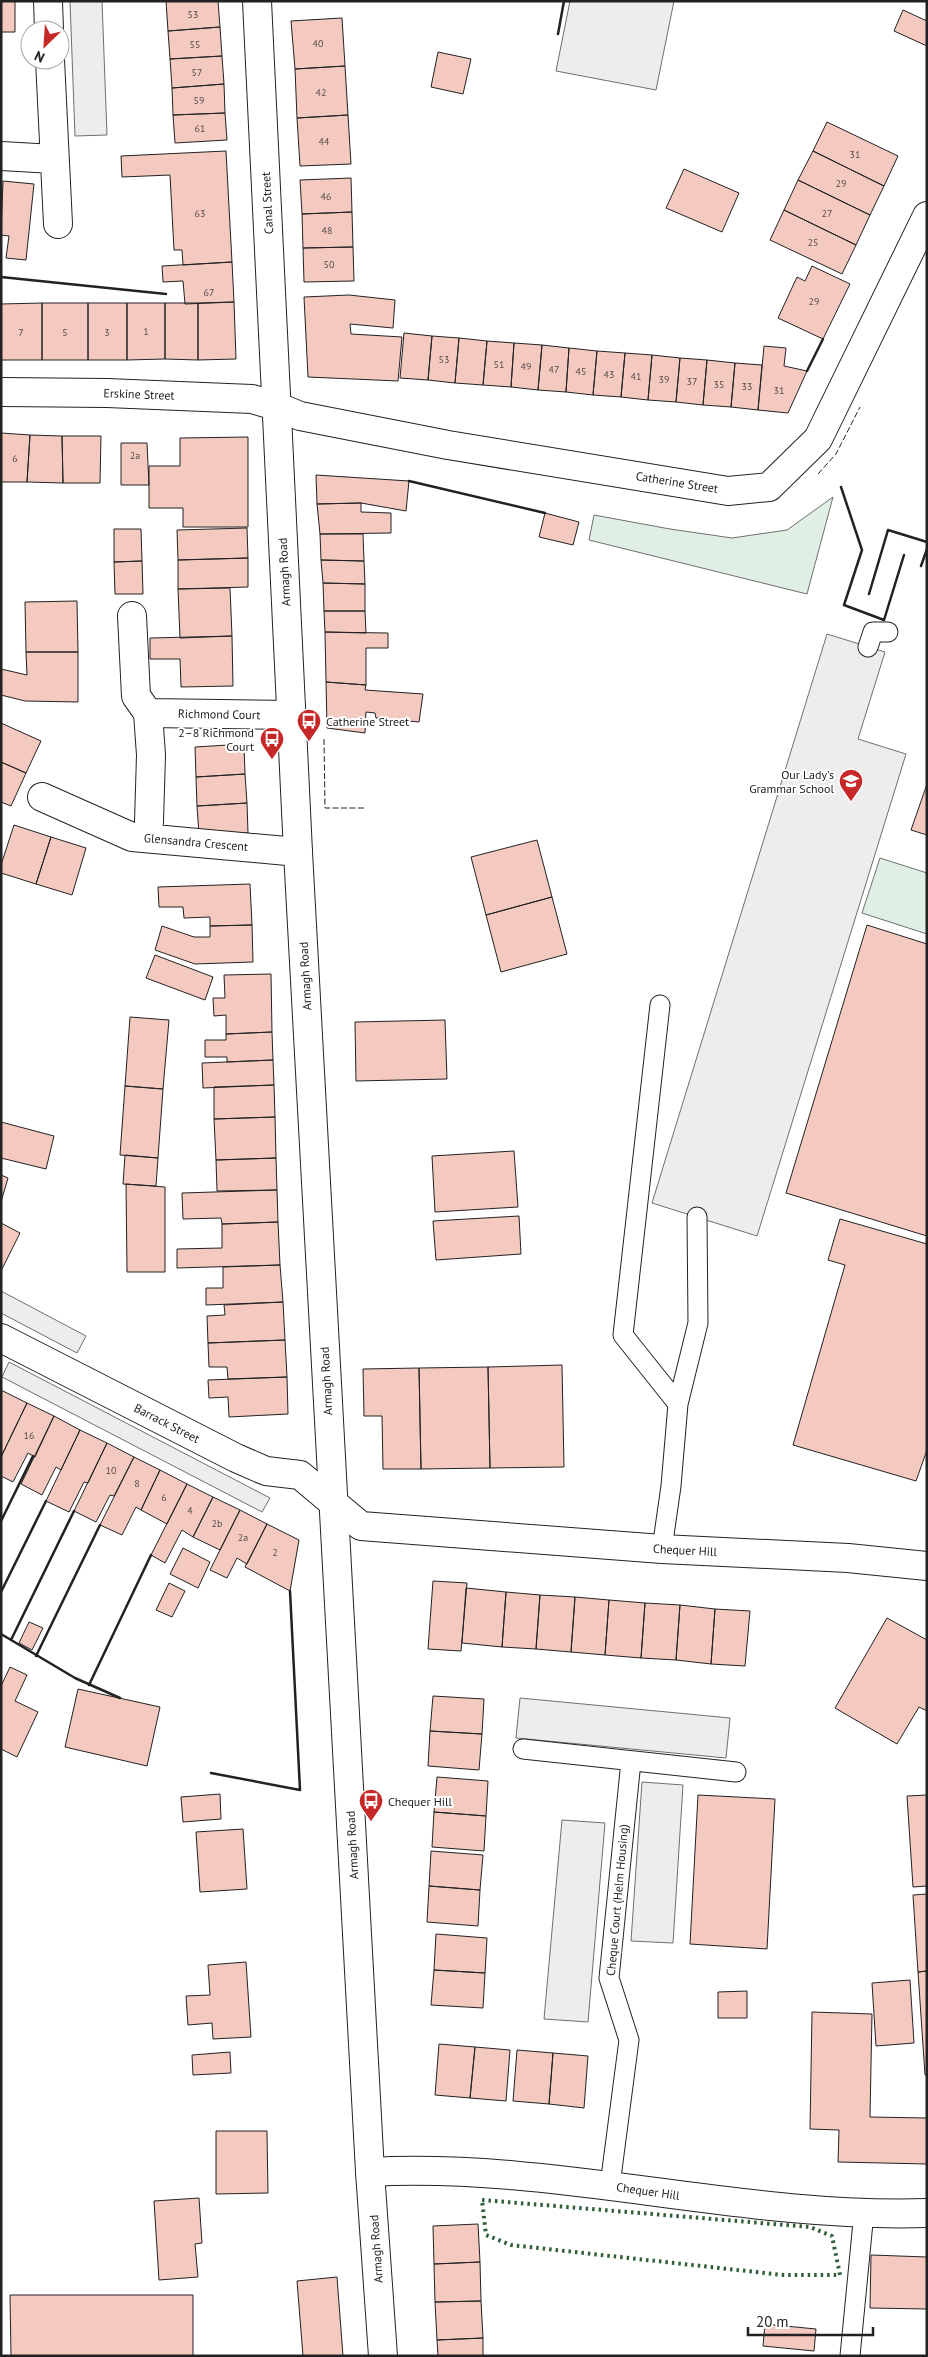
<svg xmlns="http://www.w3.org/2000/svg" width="928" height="2357" font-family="'PT Sans',sans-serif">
  <rect width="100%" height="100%" fill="#fff"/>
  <path fill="#e0efe3" stroke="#6f6f6f" d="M833,497l-26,97 -218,-54 5,-25 76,14 62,9 55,-8z
    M880,858l47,15v61l-65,-21z"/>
  <path fill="#ededed" stroke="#6f6f6f" d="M70,1h32l5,134 -32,1z
    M570,1h104l-18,89 -100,-19z
    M827,634l58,18 -27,87 48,15 -149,482 -105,-33z
    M1,1291l85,45 -9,17 -76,-40z
    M9,1362l261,136 -8,14 -260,-135z
    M520,1698l210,20 -4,40 -210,-20z
    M642,1782l41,3 -10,158 -42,-2z
    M562,1820l43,3 -17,199 -44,-3z"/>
  <path fill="#f3c9c0" stroke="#222" d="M1,1h14v31h-14z
    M166,1h52l2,26 -52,4z
    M903,10l24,11v25l-33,-15z
    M342,18l3,48 -50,3 -4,-48z
    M220,27l2,29 -52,3 -2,-28z
    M438,52l33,7 -8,35 -32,-7z
    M222,56l2,28 -52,4 -2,-29z
    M345,66l3,49 -51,3 -2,-49z
    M224,84l1,29 -52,2 -1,-27z
    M225,113l2,27 -52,3 -2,-28z
    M348,115l3,49 -51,2 -3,-48z
    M827,122l71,34 -14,30 -71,-35z
    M226,151l6,111 -49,3 -1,-15h-8l-4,-75 -48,2 -1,-21z
    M813,151l71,35 -14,29 -72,-35z
    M684,169l55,24 -17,39 -56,-24z
    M351,178l1,34 -50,2 -2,-34z
    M798,180l72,35 -14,30 -72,-35z
    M3,181l31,3 -8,76 -20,-2 3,-22 -8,-1z
    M784,210l72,35 -14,29 -72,-34z
    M352,212l1,35 -50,1 -1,-34z
    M353,247l1,34 -50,1 -1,-34z
    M232,262l2,40 -49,2 -2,-23 -20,1 -1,-16z
    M812,266l38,18 -27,55 -45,-21 19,-41 8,4z
    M349,295l46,5 -2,28 -43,-4 1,10 51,3 -4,44 -90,-4 -4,-80z
    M234,302l2,57 -38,1v-57z
    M42,303v57h-41v-56z
    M42,303h46v57h-46z
    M88,303h39v57h-39z
    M127,303h38v56l-38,1z
    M165,303h33v57l-33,-1z
    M404,333l28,3 -4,44 -28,-2z
    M432,336l27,2 -4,45 -27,-3z
    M459,338l28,3 -4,44 -28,-2z
    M487,341l27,2 -3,44 -28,-2z
    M514,343l28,2 -4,45 -27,-3z
    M542,345l27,3 -3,44 -28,-2z
    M764,346l22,2 -2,18 23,5 -19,42 -30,-3z
    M569,348l28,3 -4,44 -27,-3z
    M597,351l28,2 -4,44 -28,-2z
    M625,353l27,2 -4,45 -27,-3z
    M652,355l28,3 -4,44 -28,-2z
    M680,358l27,2 -4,45 -27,-3z
    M707,360l28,3 -4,44 -28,-2z
    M735,363l27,2 -4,45 -27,-3z
    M1,433l29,2 -3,47h-26z
    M30,435l32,1 1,47 -36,-1z
    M62,436h39l-1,47h-37z
    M248,437v90h-65v-19h-34v-42h31v-28z
    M121,443h26l2,42h-28z
    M316,475l93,6 -3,30 -45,-8 -44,1z
    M361,503v9l30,1v20l-71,1 -3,-30z
    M545,513l34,9 -6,23 -34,-8z
    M247,528l1,30 -70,2 -1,-30z
    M114,529h27l1,32 -28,1z
    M320,534h43l1,27 -43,-1z
    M248,558v29l-70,2v-29z
    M321,560l43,1 1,23 -42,-1z
    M142,561l1,33h-28l-1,-32z
    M323,583l42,1v27h-41z
    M230,588l2,48 -52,2 -2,-49z
    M77,601l1,51h-52l-1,-50z
    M324,611h41l1,22 -41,-1z
    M325,632l63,1v15h-22v37l-40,-3z
    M232,636l1,50 -52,1 -1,-28h-30v-21z
    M26,652h52v50l-53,-1 -24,-6v-26l26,6z
    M326,682l40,3 -1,5 58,4 -4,28 -43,-4 -1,-5 -9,-1 -1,21 -38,-5z
    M1,723l40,18 -15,32 -25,-11z
    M244,744l1,30 -49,3 -1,-30z
    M1,762l25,11 -15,33 -10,-4z
    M245,774l2,29 -50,3 -1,-29z
    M927,784v51l-16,-5z
    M247,803l1,30 -49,2 -2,-29z
    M14,825l37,12 -15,47 -35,-11v-8z
    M51,837l35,11 -14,47 -36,-11z
    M537,840l15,57 -66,18 -15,-58z
    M250,884l2,41 -42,1v-9l-26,1 -1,-11h-24l-1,-20z
    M552,897l15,57 -66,18 -15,-57z
    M252,925l1,37 -58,2 -40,-14 7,-24 32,11h16v-11z
    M867,925l60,19v292l-141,-43z
    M155,955l58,22 -8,23 -59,-22z
    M271,974l1,58 -46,2v-19l-12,1 -1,-18h12l-1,-23z
    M130,1017l39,3 -6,69 -38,-3z
    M445,1020l2,59 -91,2 -1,-59z
    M272,1032l1,28 -46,2v-5h-22v-17h21v-6z
    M273,1060l1,25 -71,3 -1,-25z
    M274,1085l1,32 -61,2v-32z
    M125,1086l38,3 -5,69 -38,-3z
    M275,1117l1,41 -60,2 -2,-41z
    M1,1122l53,14 -8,33 -45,-11z
    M514,1151l4,56 -83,5 -3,-56z
    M125,1155l33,3 -2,28 -33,-2z
    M276,1158l1,32 -60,1 -1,-31z
    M1,1175l7,3 -7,24z
    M126,1184l39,3v85h-38z
    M277,1190l1,32 -56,2 -1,-6 -38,1 -1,-26z
    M519,1216l2,38 -85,6 -3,-39z
    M840,1219l87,25v206l-11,31 -123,-36 52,-180 -17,-5z
    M278,1222l2,43 -103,3v-19l45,-1v-24z
    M1,1223l19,10 -19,38z
    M280,1265l3,37 -77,3v-17h17v-21z
    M283,1302l2,38 -77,3 -1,-27 18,-1 -1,-10z
    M285,1340l2,37 -59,2 -1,-12h-18l-1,-24z
    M562,1365l2,102 -74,1 -2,-101z
    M488,1367l2,101 -69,1 -2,-101z
    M419,1368l2,101h-38l-1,-53h-18l-1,-47z
    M287,1377l1,37 -59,3 -1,-20 -19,1 -1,-18z
    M1,1390l26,13 -26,54z
    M27,1403l27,13 -19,41 -7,-4 -15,29 -12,-6v-19z
    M54,1416l26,14 -19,40 -5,-3 -14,28 -21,-11z
    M80,1430l27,13 -19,40 -4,-1 -15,30 -23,-11z
    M107,1443l27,14 -20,39 -4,-1 -14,27 -22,-11z
    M134,1457l26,13 -19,40 -5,-3 -14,28 -22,-10z
    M160,1470l27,14 -20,40 -26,-14z
    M187,1484l26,13 -20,40 -11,-7 -17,33 -14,-8z
    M213,1497l27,13 -20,40 -27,-13z
    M240,1510l27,14 -20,40 -10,-6 -10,20 -17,-8z
    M267,1524l32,16 -9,51 -45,-24z
    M183,1548l27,14 -12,26 -28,-14z
    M433,1581l34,2 -6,68 -33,-2z
    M169,1583l16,8 -13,26 -16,-7z
    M466,1588l40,4 -4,55 -40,-4z
    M506,1592l34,3 -4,54 -34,-2z
    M540,1595l35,2 -4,55 -35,-3z
    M575,1597l34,3 -4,55 -34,-3z
    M609,1600l36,3 -4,55 -36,-3z
    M645,1603l35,2 -4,55 -35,-2z
    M680,1605l35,4 -4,55 -35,-4z
    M715,1609l35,2 -5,55 -34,-2z
    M887,1618l40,22v71l-8,-4 -22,37 -62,-36z
    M29,1622l14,6 -11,22 -13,-7z
    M10,1667l17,8 -12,26 23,11 -21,45 -16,-8v-63z
    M78,1689l82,18 -13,59 -82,-19z
    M433,1696l51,3 -2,35 -52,-3z
    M430,1731l52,3 -3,36 -51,-4z
    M437,1777l51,4 -2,35 -52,-4z
    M220,1794l1,25 -38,3 -2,-25z
    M698,1795l77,4 -8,150 -77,-5z
    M927,1795v91l-14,1 -6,-91z
    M434,1812l52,4 -2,35 -52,-4z
    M243,1829l4,60 -47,3 -4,-60z
    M431,1851l52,4 -3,35 -51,-4z
    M429,1886l51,4 -2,36 -51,-4z
    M927,1894v77l-9,1 -5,-77z
    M436,1934l51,4 -2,35 -51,-3z
    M246,1962l5,75 -38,2 -1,-16 -24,2 -2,-29 24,-1 -2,-30z
    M434,1970l51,3 -2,35 -52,-3z
    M927,1971v104h-2l-7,-103z
    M910,1980l4,63 -38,3 -4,-63z
    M747,1991v27h-29v-26z
    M812,2012l60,2 -2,103 57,1v46l-89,-2 1,-32 -29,-1z
    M439,2044l36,3 -5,51 -35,-3z
    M475,2047l35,3 -4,51 -36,-3z
    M517,2050l36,3 -4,51 -36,-3z
    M230,2052l1,21 -38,2 -1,-20z
    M553,2053l35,3 -4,52 -35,-4z
    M216,2131h51l1,62 -52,1z
    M199,2198l3,45 -7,1 3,33 -39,3 -5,-79z
    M478,2224l2,38 -46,2 -1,-38z
    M871,2255l56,2v52l-57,-1z
    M480,2262l1,39 -46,1 -1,-38z
    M337,2277l6,79h-40l-6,-75z
    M10,2295h183v61h-182z
    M481,2301l2,37 -46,2 -2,-38z
    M765,2324l51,5 -2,22 -51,-5z
    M483,2338v18h-45l-1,-16z"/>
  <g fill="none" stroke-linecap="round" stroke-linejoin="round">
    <defs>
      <path id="lane" d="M868,647l5,-15h15
        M660,1005l-37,330 55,69
        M662,1549l9,-63 7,-82 20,-81 -1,-106
        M523,1749l213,23
        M610,2185l19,-145 -20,-62 22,-217
        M850,2356l14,-144"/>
      <path id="street" d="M48,1l1,29
        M50,60l8,164
        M1,156l53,3
        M1,392l106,1 145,6 24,7 24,10 148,29 280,46 41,-4 49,-48 109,-223
        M132,616l4,80 12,17 3,42 -2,67
        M148,713l143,2
        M42,797l90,40 166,15
        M1,1338l235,120 30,13 34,4 61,51 301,23 186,9 79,8
        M370,2172c187,-10 370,47 557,41"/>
      <path id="primary" d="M257,1l41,851 72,1320 13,184"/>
    </defs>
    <use href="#lane" stroke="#222" stroke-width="21"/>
    <use href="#street" stroke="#222" stroke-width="30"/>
    <use href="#primary" stroke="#222" stroke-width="30"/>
    <use href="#lane" stroke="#fff" stroke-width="19"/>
    <use href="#street" stroke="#fff" stroke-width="28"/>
    <use href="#primary" stroke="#fff" stroke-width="28"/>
    <path stroke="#2f5e38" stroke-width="4" stroke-dasharray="2.5 4" stroke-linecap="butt" d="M482,2200l328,27 22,9 8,39h-57l-272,-30 -25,-10z"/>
    <path stroke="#222" stroke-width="1" stroke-dasharray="6 2.5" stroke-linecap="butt" d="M818,474l18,-20 24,-47
      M324,739l1,69h39"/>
    <path stroke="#222" stroke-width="2.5" d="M558,34l6,-33
      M1,277l165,17
      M807,371l16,-32
      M409,481l136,32
      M841,487l21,63 -18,55 40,15 20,-65
      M921,566l6,-17
      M869,594l19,-64 39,12
      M1,1521l32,-65
      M1,1592l45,-91
      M1,1634l74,44 45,20
      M11,1640l63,-129
      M36,1656l64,-131
      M89,1685l62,-130
      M211,1773l89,17 -10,-199"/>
  </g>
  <defs>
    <symbol id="bus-pin" viewBox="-11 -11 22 30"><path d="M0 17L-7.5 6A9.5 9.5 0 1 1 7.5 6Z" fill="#c62828" stroke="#fff"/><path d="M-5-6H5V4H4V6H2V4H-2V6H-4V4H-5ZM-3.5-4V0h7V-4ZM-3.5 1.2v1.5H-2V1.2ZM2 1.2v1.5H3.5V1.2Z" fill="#fff"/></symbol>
    <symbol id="school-pin" viewBox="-11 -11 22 30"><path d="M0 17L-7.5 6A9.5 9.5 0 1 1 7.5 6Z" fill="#c62828" stroke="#fff"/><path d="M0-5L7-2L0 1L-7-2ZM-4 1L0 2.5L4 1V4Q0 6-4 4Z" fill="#fff"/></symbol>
  </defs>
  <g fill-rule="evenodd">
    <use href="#bus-pin" x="295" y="707" width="28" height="38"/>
    <use href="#bus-pin" x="258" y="725" width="28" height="38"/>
    <use href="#school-pin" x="837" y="767" width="28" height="38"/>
    <use href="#bus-pin" x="357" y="1787" width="28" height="38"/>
  </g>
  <g text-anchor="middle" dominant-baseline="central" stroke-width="4" stroke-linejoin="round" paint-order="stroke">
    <g font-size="10" fill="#564c4a">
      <text x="193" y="14">53</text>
      <text x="318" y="43">40</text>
      <text x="195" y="44">55</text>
      <text x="197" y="72">57</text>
      <text x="321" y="92">42</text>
      <text x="199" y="100">59</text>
      <text x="200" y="128">61</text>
      <text x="324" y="141">44</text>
      <text x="855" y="154">31</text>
      <text x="841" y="183">29</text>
      <text x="326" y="196">46</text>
      <text x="200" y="213">63</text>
      <text x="827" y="213">27</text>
      <text x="327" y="230">48</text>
      <text x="813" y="242">25</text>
      <text x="329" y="264">50</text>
      <text x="209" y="292">67</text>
      <text x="814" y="301">29</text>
      <text x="146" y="331">1</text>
      <text x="21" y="332">7</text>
      <text x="65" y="332">5</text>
      <text x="107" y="332">3</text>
      <text x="444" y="359">53</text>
      <text x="499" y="364">51</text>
      <text x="526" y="366">49</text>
      <text x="554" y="369">47</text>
      <text x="581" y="371">45</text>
      <text x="609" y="374">43</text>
      <text x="636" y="376">41</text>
      <text x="664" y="379">39</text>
      <text x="692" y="381">37</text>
      <text x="719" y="384">35</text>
      <text x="747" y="386">33</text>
      <text x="779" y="390">31</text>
      <text x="135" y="455">2a</text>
      <text x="15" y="458">6</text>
      <text x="29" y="1435">16</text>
      <text x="111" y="1470">10</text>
      <text x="137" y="1483">8</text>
      <text x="164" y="1497">6</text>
      <text x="190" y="1510">4</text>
      <text x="217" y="1523">2b</text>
      <text x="243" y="1537">2a</text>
      <text x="275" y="1552">2</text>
    </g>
    <g font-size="12" fill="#222" stroke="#fff">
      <text transform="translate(267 203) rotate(-93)">Canal Street</text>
      <text transform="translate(139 394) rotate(2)">Erskine Street</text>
      <text transform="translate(677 482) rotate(9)">Catherine Street</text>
      <text transform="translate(284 572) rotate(-93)">Armagh Road</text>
      <text transform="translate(219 714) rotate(1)">Richmond Court</text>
      <text transform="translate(196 842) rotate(5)">Glensandra Crescent</text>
      <text transform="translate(305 976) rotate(-93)">Armagh Road</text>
      <text transform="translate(326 1381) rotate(-93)">Armagh Road</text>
      <text transform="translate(167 1423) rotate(27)">Barrack Street</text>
      <text transform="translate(685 1550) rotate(3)">Chequer Hill</text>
      <text transform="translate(352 1845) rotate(-93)">Armagh Road</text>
      <text transform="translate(617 1900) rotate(-85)">Cheque Court (Helm Housing)</text>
      <text transform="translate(648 2191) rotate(8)">Chequer Hill</text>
      <text transform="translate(376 2249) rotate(-94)">Armagh Road</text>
    </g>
    <g font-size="12" fill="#222" stroke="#fff" text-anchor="start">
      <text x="326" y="721">Catherine Street</text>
      <text x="254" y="732" text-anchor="end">2–8 Richmond<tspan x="254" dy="14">Court</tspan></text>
      <text x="834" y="774" text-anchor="end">Our Lady's<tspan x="834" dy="14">Grammar School</tspan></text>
      <text x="388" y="1801">Chequer Hill</text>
    </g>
  </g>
  <rect width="928" height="2357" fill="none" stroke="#222222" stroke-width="5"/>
  <g transform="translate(45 45) rotate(205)"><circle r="24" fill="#ffffff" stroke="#a7a7a7"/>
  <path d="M0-4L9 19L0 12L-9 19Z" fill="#c62828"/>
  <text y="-8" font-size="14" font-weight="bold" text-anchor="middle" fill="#222222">N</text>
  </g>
  <path d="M748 2327v8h125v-8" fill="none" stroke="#222222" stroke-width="2.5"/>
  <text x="756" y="2327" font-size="15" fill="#222222" stroke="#ffffff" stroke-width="4" paint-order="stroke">20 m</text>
</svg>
